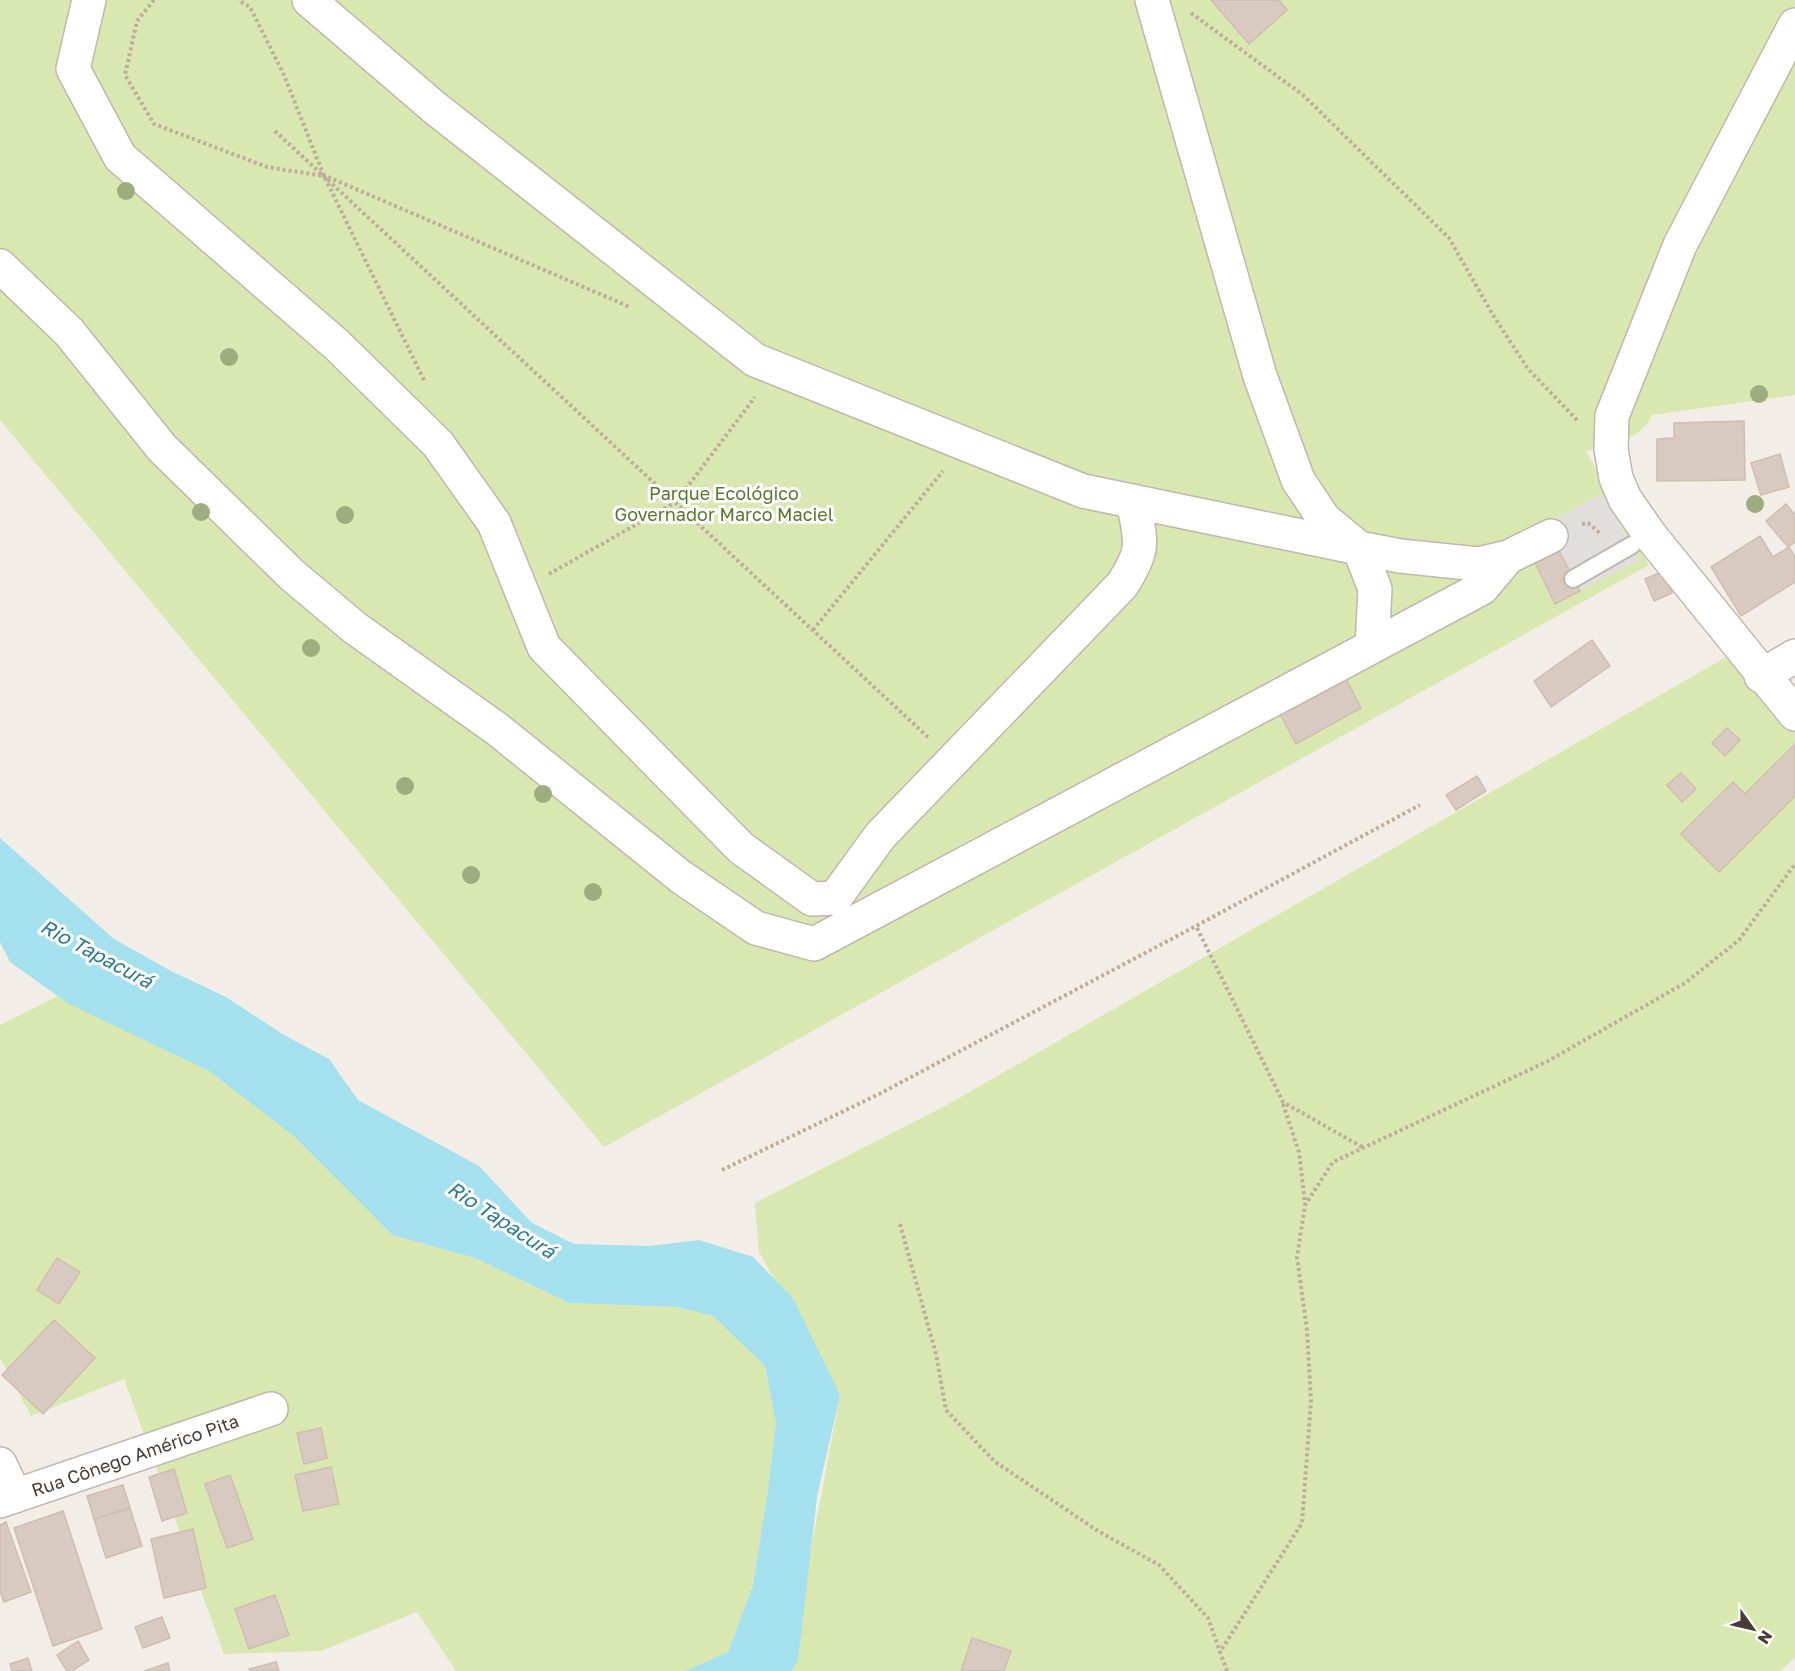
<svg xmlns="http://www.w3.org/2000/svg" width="1795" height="1671" font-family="'Golos Text',sans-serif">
  <rect width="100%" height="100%" fill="#f3ede7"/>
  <path fill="#d9e7b1" d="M0,0h1795v395l-143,20c-11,26 -40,28 -66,36l63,114 -1045,582 -604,-727z
    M1728,656l67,77v925l-15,13h-989l7,-10 10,-96 32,-170 -81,-143 -4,-49 190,-97z
    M58,996l151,75 86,65 97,99 83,23 94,45 108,4 37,9 51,50 11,57 -9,74 -14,88 -25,67 -43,19h-229l-39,-59 -96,39 -97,3 -100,-275 -93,37 -31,-58v-333z"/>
  <path fill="#e2dedc" d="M1604,493l35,67 -59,31 -35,-67z"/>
  <path fill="#a5e0ef" d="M0,838l114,101 59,33 53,25 58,38 45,24 29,41 121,66 53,57 42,21 75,2 50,-6 54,17 40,41 47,97 -23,102 -19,164 -7,10h-106l43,-19 25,-67 14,-88 9,-74 -11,-57 -52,-50 -36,-9 -108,-4 -94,-45 -83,-23 -97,-98 -86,-66 -140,-67 -59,-42 -10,-20z"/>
  <path fill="#d8cac0" stroke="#d0bdb0" stroke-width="1.5" d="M1211,0h68l8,10 -38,34z
    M1744,421l1,59 -88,1v-42l17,-1v-15z
    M1780,454l9,33 -28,8 -10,-32z
    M1786,504l9,11v27l-7,5 -22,-26z
    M1545,524l35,67 -25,13 -33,-68z
    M1760,536l13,21 16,-10 6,10v25l-54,34 -30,-49z
    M1664,571l8,22 -18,8 -9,-22z
    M1592,640l18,26 -59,41 -17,-26z
    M1343,673l18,35 -65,36 -19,-36z
    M1727,728l13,12 -15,16 -13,-13z
    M1795,744v52l-76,76 -38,-38 52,-52 12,12z
    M1681,773l15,16 -14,13 -15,-17z
    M1477,776l9,15 -30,19 -10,-15z
    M57,1258l23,14 -21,32 -22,-14z
    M54,1320l41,38 -52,56 -41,-39z
    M321,1428l6,30 -23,6 -7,-31z
    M331,1467l8,37 -36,7 -8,-36z
    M174,1469l13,44 -25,8 -13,-44z
    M230,1475l23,64 -26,9 -22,-64z
    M123,1485l7,23 -36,11 -7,-23z
    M130,1508l12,38 -36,12 -12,-39z
    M63,1511l39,118 -49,17 -39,-118z
    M6,1522l25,70 -27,10 -4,-11v-66z
    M193,1529l13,59 -42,10 -13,-59z
    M275,1595l14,40 -40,14 -14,-40z
    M162,1617l8,21 -27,10 -8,-21z
    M972,1638l39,13 -7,20h-43z
    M78,1641l11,19 -17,11h-5l-10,-16z
    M28,1658l4,13h-20l-2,-7z
    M276,1662l3,9h-29l-1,-2z
    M168,1663l2,8h-26z"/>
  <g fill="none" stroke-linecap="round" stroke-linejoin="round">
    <defs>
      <path id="lane" d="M1573,579l59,-34"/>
      <path id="street" d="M89,0l-16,69 47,88 217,188 101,99 56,79 50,124 197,201 71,51 23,-1 45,-62 242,-251c24,-37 19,-43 11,-84
        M309,0l126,108 320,252 328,131 276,57 16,41 -3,57
        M1152,0l108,376 38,104 26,39 35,29 41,8 78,8 30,-7 43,-21
        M1795,25l-115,220 -68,171 -1,33 5,29 9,21 25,36 145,179
        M0,266l69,66 93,116 130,127 63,53 142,101 184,148 75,51 58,16 668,-356 26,-31
        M1761,676l34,-20
        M0,1464l15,32
        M0,1501l271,-92"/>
    </defs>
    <use href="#lane" stroke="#c2b6ad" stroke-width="20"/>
    <use href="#street" stroke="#c2b6ad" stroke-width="36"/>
    <path stroke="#c0ac9c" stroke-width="4" stroke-dasharray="3 3" stroke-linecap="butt" d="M154,0l-17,21 -12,54 29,49 113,43 57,9 -40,-101 -34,-68 -12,-7
      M1191,13l112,82 146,143 44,77 35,54 50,52
      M275,131l655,608
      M328,177l302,130
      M325,178l100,204
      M1582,524l6,-1 13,11
      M549,574l127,-72 79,-105
      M813,630l130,-159
      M1283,1104l16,48 6,52
      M1362,1147l-79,-45 -87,-176 224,-121
      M722,1170l157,-76 317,-168
      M900,1224l36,130 10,56 48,51 104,70 61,34 49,53 12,34
      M1227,1671l-7,-19 82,-129 9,-123 -4,-70 -10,-73 8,-52 28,-43 215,-101 137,-78 54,-43 56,-76"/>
    <use href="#lane" stroke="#fff" stroke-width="16"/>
    <use href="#street" stroke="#fff" stroke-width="33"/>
  </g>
  <g fill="#9dad7f">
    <circle cx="126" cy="191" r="9"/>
    <circle cx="229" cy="357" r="9"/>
    <circle cx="1759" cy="394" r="9"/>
    <circle cx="1755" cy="504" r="9"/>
    <circle cx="201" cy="512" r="9"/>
    <circle cx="345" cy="515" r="9"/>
    <circle cx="311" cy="648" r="9"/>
    <circle cx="405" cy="786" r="9"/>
    <circle cx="543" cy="794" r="9"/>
    <circle cx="471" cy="875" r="9"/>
    <circle cx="593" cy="892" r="9"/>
  </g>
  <g text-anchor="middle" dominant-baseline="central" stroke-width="6" stroke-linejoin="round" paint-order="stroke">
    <g font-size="18" fill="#57782a" stroke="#fff">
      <text x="724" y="493">Parque Ecológico<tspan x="724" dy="21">Governador Marco Maciel</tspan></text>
    </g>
    <g font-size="18" fill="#473d36" stroke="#fff">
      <text transform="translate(135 1455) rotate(-19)">Rua Cônego Américo Pita</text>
    </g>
    <g font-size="20" font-style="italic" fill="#2b7b91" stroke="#fff">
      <text transform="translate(97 953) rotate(28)">Rio Tapacurá</text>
      <text transform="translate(502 1219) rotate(33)">Rio Tapacurá</text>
    </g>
  </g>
  <g transform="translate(1753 1629) rotate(124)" stroke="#ffffff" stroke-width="4.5" paint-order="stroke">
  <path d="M0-4.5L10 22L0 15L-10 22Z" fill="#473d36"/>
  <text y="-9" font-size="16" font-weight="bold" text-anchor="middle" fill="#473d36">N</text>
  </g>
</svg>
